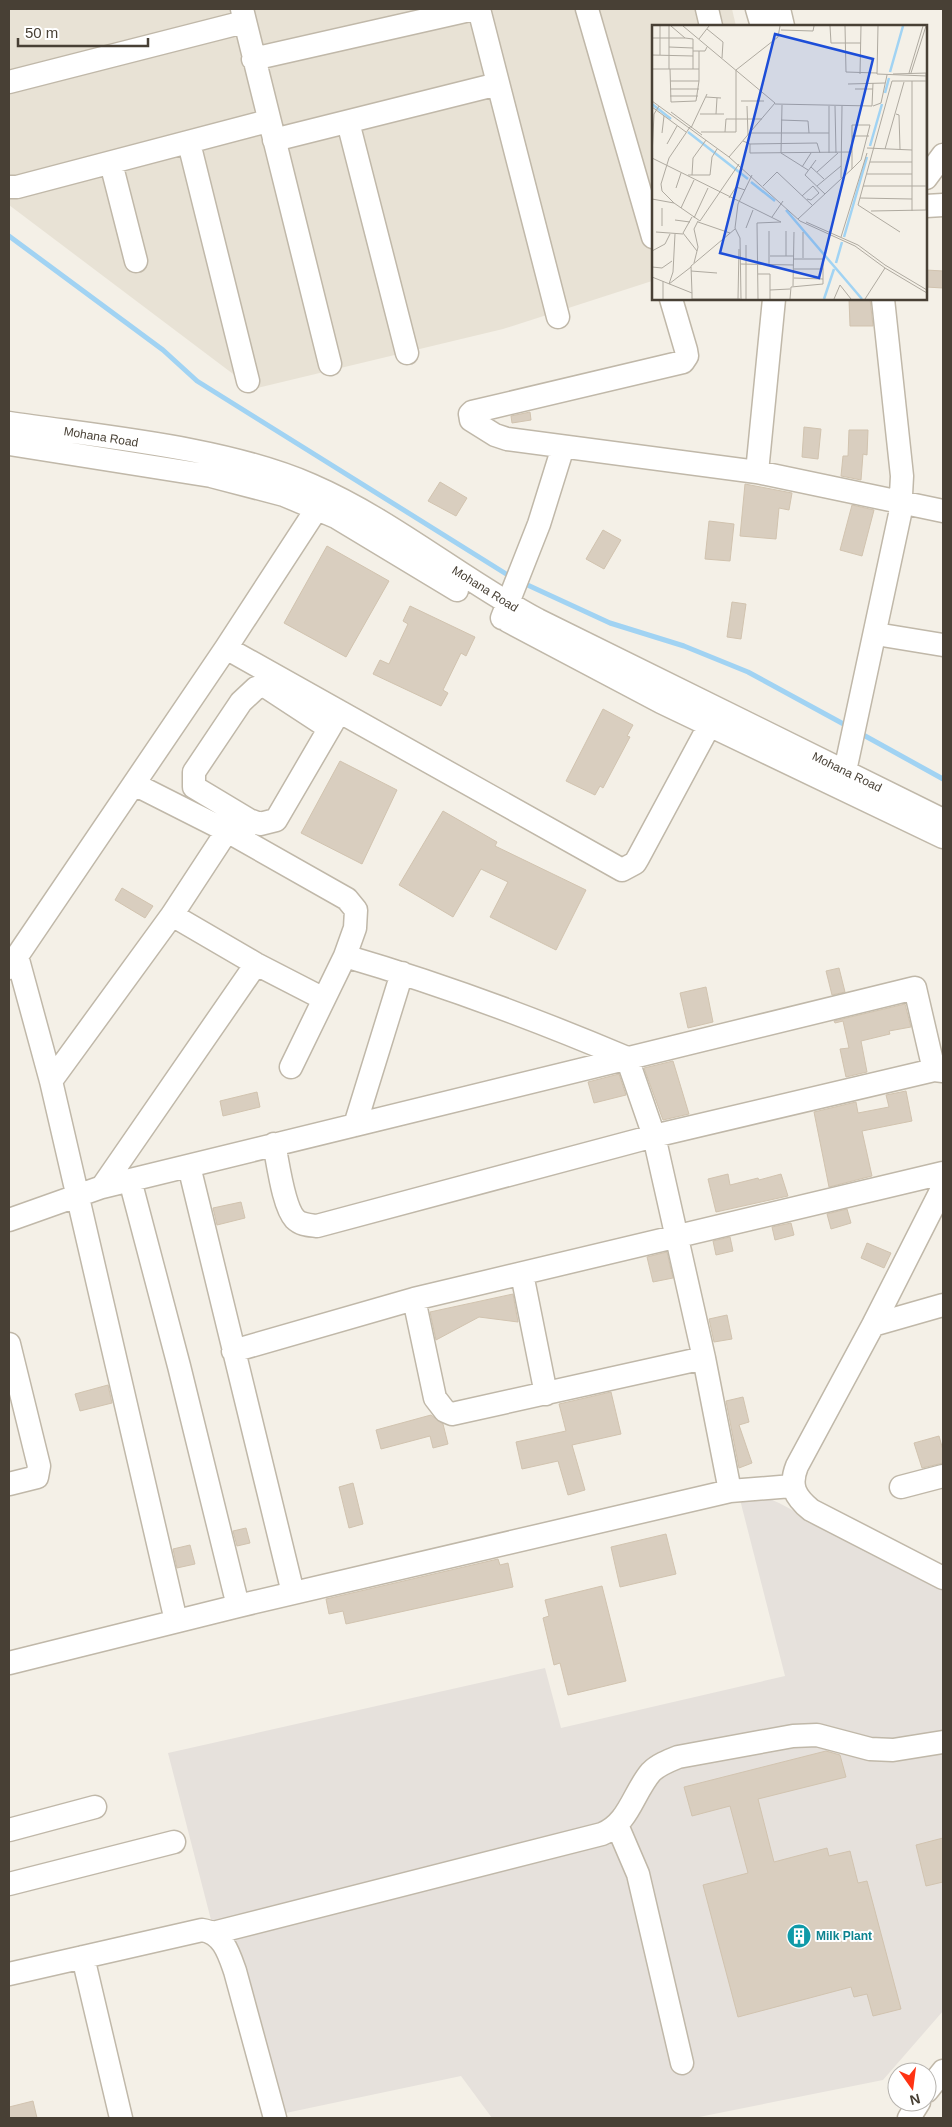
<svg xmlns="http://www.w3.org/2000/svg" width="952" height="2127" font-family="Helvetica,sans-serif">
  <rect width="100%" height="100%" fill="#f4f0e7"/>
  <path fill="#e8e2d5" d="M9,9h723l4,17h-83l-1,255 -149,48 -250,60 -244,-184z"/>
  <path fill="#e6e1dc" d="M736,1484l43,19 164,86v422l-60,69 -189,38h-202l-31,-42 -199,42 -94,-365 377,-85 16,60 224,-52z"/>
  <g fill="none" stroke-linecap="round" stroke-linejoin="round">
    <path stroke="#a1d3f3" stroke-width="5" d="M9,236l154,114 34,31 314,196
      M521,582l89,41 74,23 64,26 101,55
      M858,732l85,47"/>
  </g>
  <path fill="#d9cebf" stroke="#d1c3af" d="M926,270l17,1v17l-17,-1z
    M849,299h21l3,27h-23z
    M530,412l1,8 -19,3 -1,-7z
    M804,427l17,2 -3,30 -16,-2z
    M849,430h19l-1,25 -4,-1 -2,26 -20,-4 2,-20h5z
    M440,482l27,16 -11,18 -28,-15z
    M745,484l47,9 -3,17 -10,-2 -3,31 -36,-3z
    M852,505l22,5 -12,46 -22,-6z
    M709,521l25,3 -4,37 -25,-2z
    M603,530l18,10 -17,29 -18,-10z
    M327,546l62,35 -43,76 -62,-34z
    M732,602l14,2 -5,35 -14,-2z
    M410,606l65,31 -9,19 -5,-3 -18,37 5,3 -7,13 -68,-32 7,-14 9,4 19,-40 -5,-3z
    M603,709l30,16 -6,11 3,1 -27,51 -3,-2 -5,9 -29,-14z
    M340,761l57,29 -35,74 -61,-31z
    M443,811l54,31 -2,4 91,44 -30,60 -66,-33 18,-35 -27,-13 -28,48 -54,-32z
    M122,888l31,18 -8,12 -30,-18z
    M839,968l6,24 -13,3 -6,-24z
    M706,987l7,35 -25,6 -8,-35z
    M905,1004l6,23 -22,4 1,3 -29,7 6,31 -21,5 -6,-28 9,-1 -6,-27 -8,2 -1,-2z
    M673,1061l16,53 -26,6 -19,-52z
    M619,1074l7,21 -32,8 -6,-21z
    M906,1091l6,30 -50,10 10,45 -43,11 -15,-75 42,-10 2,11 31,-6 -3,-12z
    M257,1092l3,15 -37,9 -3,-15z
    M728,1174l2,11 28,-7 1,2 22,-6 7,22 -72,16 -8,-33z
    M241,1202l4,16 -28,7 -4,-17z
    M847,1209l4,14 -20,6 -4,-15z
    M791,1223l3,12 -19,5 -3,-13z
    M730,1237l3,14 -17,4 -3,-14z
    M867,1243l24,10 -7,15 -23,-10z
    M667,1252l6,26 -20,4 -6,-25z
    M513,1294l5,28 -39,-5 -43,23 -6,-28z
    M727,1315l5,24 -18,3 -5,-23z
    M108,1385l4,18 -32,8 -5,-17z
    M611,1392l10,42 -49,11 13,45 -17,5 -10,-34 -36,8 -6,-27 50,-11 -7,-27z
    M743,1397l6,25 -10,3 13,38 -13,5 -13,-67z
    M431,1415l12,9 5,20 -15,4 -3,-12 -49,13 -5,-19z
    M939,1436l4,14v13l-21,5 -8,-25z
    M353,1483l10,41 -14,4 -10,-41z
    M246,1528l4,15 -13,3 -4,-15z
    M666,1534l10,40 -56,13 -9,-40z
    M190,1545l5,19 -18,4 -4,-19z
    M498,1559l2,6 8,-2 5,24 -167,37 -3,-13 -14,3 -3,-15z
    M602,1586l24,95 -58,14 -8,-32 -6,2 -11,-47 6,-2 -4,-16z
    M826,1751l14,4 6,22 -88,22 16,63 53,-14 2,8 21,-5 8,32 9,-2 34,128 -28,7 -6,-22 -13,3 -3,-10 -113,30 -35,-132 45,-12 -18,-67 -38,10 -8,-29z
    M943,1838v44l-17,4 -10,-41z
    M33,2101l4,17h-28v-11z"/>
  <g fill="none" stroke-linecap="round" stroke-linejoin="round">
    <defs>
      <path id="minor" d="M242,9l88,355
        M479,9l79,308
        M587,9l66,228
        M707,9l4,17
        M757,9l5,17
        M779,9l4,17
        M253,59l221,-50
        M9,82l235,-60
        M348,122l59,231
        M274,140l224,-56
        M189,143l59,238
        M111,163l25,98
        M926,178l17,-23
        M9,187h8l251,-66
        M926,206l17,-1
        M671,299l15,51 1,6 -4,6 -211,50 -2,2 1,6 24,15 12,4 250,33 186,39
        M9,423c94,14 215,24 302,62 81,35 150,94 227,135l405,200
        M9,444l202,32 73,19 52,22 121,73
        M757,472l17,-173
        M502,618l37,-94 24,-77
        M508,621l153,81 282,135
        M876,634l67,11
        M226,648l396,222 13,-7 3,-5 78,-145
        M329,728l-61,-40 -4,-2 -8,2 -15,14 -47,70v15l55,33 11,4 16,-4 63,-108
        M134,784l93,47 120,68 9,11 -1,18 -10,28 -54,111
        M842,785l58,-271 2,-38 -19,-177
        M172,915l84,49 68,35
        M17,956l34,125 125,540
        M345,956c96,28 190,63 282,102l27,78 50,222 26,133
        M9,968l217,-320 99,-152
        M51,1081l121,-166 55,-84
        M355,1125l47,-152
        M274,1144c4,18 9,62 21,75 6,6 14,6 22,7l337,-90 280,-66 9,1
        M189,1166l104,427
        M130,1180l49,186 59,240
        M102,1187l154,-223
        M943,1187l-70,138 -76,141c-8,20 -2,31 14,44l132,68
        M9,1220l93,-33 813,-199 19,82
        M522,1274l24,120
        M414,1299l21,99 10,13 7,3 252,-56
        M873,1325l70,-20
        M9,1344l30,122 -2,11 -28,7
        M233,1351l181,-52 529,-126
        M901,1487l42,-11
        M9,1663l229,-57 492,-115 62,-5
        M617,1825l21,49 44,189
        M9,1830l86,-23
        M9,1884l165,-42
        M213,1933l389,-99c27,-11 31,-41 49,-62 7,-7 17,-11 27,-15l115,-21 24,-1 53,14 23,1 50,-8
        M83,1957l38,161
        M9,1974l193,-44c21,3 27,24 33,41l40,147
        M927,2091l16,-20
        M909,2118l10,-16"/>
    </defs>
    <use href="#minor" stroke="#c0b8a9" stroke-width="25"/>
    <use href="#minor" stroke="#fff" stroke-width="22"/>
  </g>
  <defs>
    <symbol id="building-disc" viewBox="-11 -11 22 22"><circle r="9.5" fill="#0f9aa8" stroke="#fff"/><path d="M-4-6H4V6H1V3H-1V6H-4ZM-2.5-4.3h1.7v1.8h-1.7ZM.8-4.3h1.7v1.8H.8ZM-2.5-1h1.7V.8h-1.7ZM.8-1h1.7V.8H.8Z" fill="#fff"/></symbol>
  </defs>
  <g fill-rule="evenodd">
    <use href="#building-disc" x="785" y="1922" width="28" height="28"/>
  </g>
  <g text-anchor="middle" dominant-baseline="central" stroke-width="4" stroke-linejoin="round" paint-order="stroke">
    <g font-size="12" fill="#484035" stroke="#fff">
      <text transform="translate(101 437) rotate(9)">Mohana Road</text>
      <text transform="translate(485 589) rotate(32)">Mohana Road</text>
      <text transform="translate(847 772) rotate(26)">Mohana Road</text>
    </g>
    <g font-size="12" font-weight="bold" fill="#0d838f" stroke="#fff" text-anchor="start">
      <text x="816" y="1936">Milk Plant</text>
    </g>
  </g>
  <g transform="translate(652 25)">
    <rect width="275" height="275" fill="#f4f0e7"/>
    <path fill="none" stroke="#a1d3f3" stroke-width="2.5" d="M238,47l13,-46M233,68l4,-15M0,79l19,15M36,107l60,47M218,121l12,-42M99,157l24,19M134,185l76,89M192,212l23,-80M184,238l6,-21M172,274l10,-30"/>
    <path fill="none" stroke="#afaaa0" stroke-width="1" d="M31,1l92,77 -46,54M178,1l1,17h30M193,1l1,46 31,1M226,1l-1,48 50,2M55,4l16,13 -1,16M129,5l32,1 1,-5M0,13h33l-14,-12M33,13l8,1v30M47,14l10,-13M17,22l24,1M41,26h12l2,-4M0,30l41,1M8,30v-29M0,44h47M17,44v-43M18,44l1,33 25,-1 3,-20M257,48l14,-47M259,48l15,-47M208,49l1,-48M241,49l34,-1M18,56h29v-30M196,59l37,-1M18,64h29M203,64h18M18,71h28M54,72l15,1M0,76l77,56 71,64 55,25 30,22 42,25M89,76h23M123,79l97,2 1,-23M130,80l-1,48 27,17M95,81l1,29M183,81l1,47M221,81l8,-3 6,-28M0,82l34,25M19,87l31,23M48,89h24M64,89l1,-16M244,89l3,1 1,34M129,95l27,1 1,12M39,103l16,-34M49,107h35v-62l42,-33 2,-11M73,107l1,-13h36M10,108l2,-17M99,108h78M200,111h17M91,116l7,3 67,-1 3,10M15,119l10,-18M98,119v9l102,-1M215,123l45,2M233,124l19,-67M177,128v-47M0,131l2,-42 5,-8M0,133l129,64 -24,1 1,76M164,135l-11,15 20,19M218,137h42M150,142l9,-14M159,142l13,12M165,147l21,-19M215,149h45M36,150h22l2,-18 5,-8M40,150l1,-17 13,-18M189,153l1,-72M111,161l14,-14 35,33M165,161l24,-20M211,161h63M24,163l5,-15M150,171l11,-10 6,7 -8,7 -4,-1M77,173l7,-11 9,3M208,173l52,1M0,174l22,4 26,18 39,-57M22,178l-12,-12 -1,-7 8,-26 21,-31M10,183v18M29,183l13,-28M219,186l55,-1v-137M260,186v-130M40,192l-9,16 14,18M120,192l11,-16M42,193l14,-30M146,194l43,-40 11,-10 9,-9 9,-35h-18v44M23,195l15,2M46,197l32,11M154,197l52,23 27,20 42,25M94,203l7,-18M83,204l-44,37 1,27v6h48M117,206v34M134,206v25M4,207l27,2M248,207l-42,-27 34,-124h35M189,212l26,-84M0,226l13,-7 5,-10M118,231h24M151,233v-26M42,238l4,-16 -4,-18 4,-8M88,239l54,1M0,242l10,1 10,-7M142,244h29M39,246l26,2M106,249h12v25M0,252l40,16M142,253l29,1M17,259l4,-12 2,-38M17,259l22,-17M141,261l1,-54M118,265l20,-1M11,274v-18M86,274l1,-50M89,274l-1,-61 -5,-10 3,-24 14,-29M94,274v-54M138,274l1,-12 32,-3v-25h-29M182,274l6,-14 11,14M213,274l20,-31"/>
    <path fill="#1d4ed8" fill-opacity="0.15" stroke="#1d4ed8" stroke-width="2.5" d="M123,9l98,25 -54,219 -99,-25z"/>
    <rect width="275" height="275" fill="none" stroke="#484035" stroke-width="2.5"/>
  </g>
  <rect width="952" height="2127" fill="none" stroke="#484035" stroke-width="20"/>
  <g transform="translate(912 2087) rotate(166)"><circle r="24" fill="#ffffff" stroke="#b6b3ae"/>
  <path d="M0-4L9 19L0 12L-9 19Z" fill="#ff3313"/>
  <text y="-8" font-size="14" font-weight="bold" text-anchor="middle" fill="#484035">N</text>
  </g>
  <path d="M18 38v8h130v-8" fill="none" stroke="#484035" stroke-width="2.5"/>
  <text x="25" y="38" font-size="15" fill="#484035" stroke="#ffffff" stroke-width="4" paint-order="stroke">50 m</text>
</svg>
